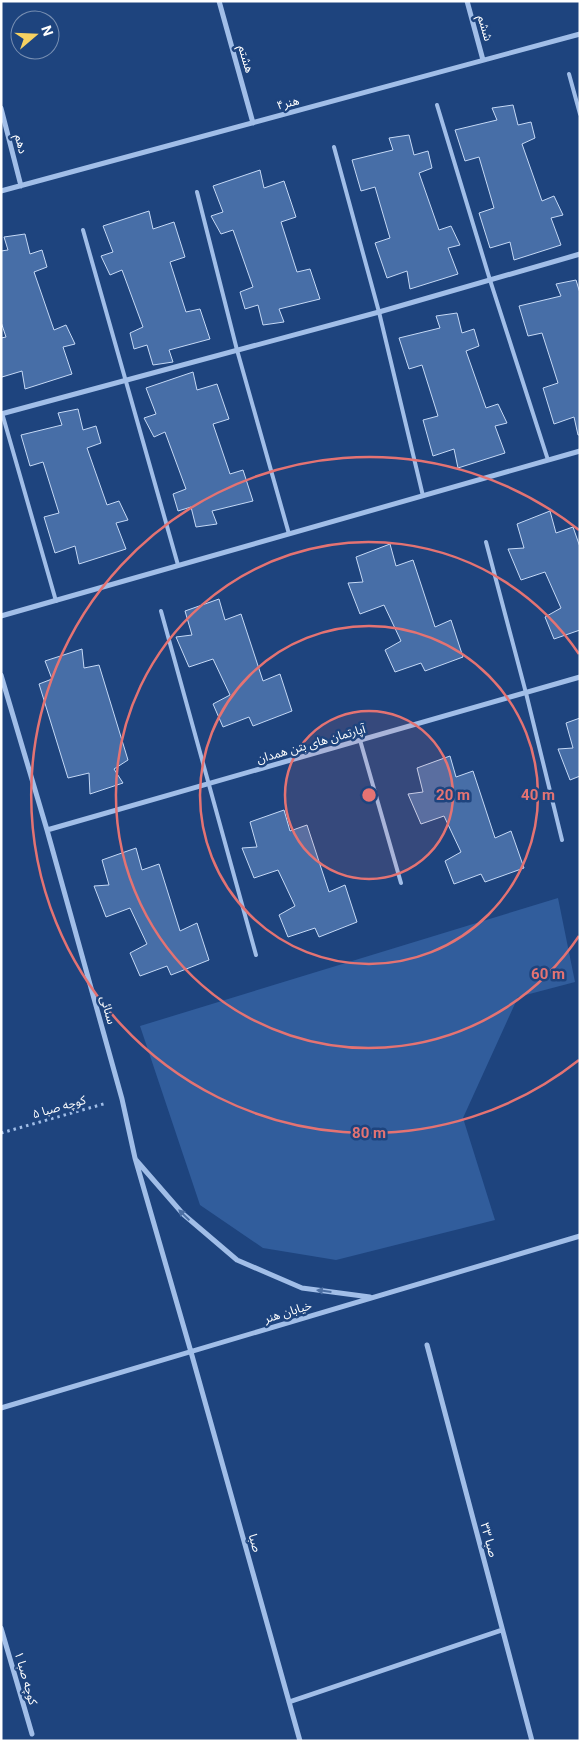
<svg xmlns="http://www.w3.org/2000/svg" width="581" height="1742" font-family="Roboto,'Noto Sans Arabic',sans-serif">
  <rect width="100%" height="100%" fill="#1e447e"/>
  <path fill="#315d9c" d="M558,898l17,84 -57,15 -55,121 32,102 -159,40 -73,-12 -63,-43 -60,-179z"/>
  <path fill="#476ea7" stroke="#c5d9f6" d="M513,105l5,20 13,-3 4,16 -13,6 20,57 12,-5 9,19 -12,3 10,27 -47,15 -4,-18 -20,6 -11,-35 15,-5 -15,-51 -14,4 -10,-31 42,-10 -5,-12z
    M409,135l5,20 14,-4 4,17 -13,5 20,57 12,-4 9,19 -12,3 10,26 -48,15 -3,-18 -20,7 -12,-35 15,-5 -15,-51 -14,4 -9,-31 41,-10 -4,-12z
    M260,170l4,18 20,-7 12,36 -15,5 16,50 13,-3 10,30 -41,10 5,13 -21,3 -5,-20 -13,4 -5,-17 13,-5 -20,-57 -12,4 -10,-18 12,-4 -10,-26z
    M149,211l4,18 21,-7 11,35 -15,5 16,50 14,-3 10,30 -41,11 4,12 -20,3 -6,-20 -13,4 -4,-16 13,-6 -21,-57 -12,5 -9,-19 12,-4 -10,-26z
    M25,234l5,20 12,-4 5,17 -13,5 20,58 12,-5 9,19 -12,3 9,27 -47,15 -3,-18 -20,6 -1,-1v-38l5,-1 -5,-15v-71l7,-1 -4,-13z
    M576,280l4,13v142h-2l-4,-18 -20,7 -11,-36 15,-5 -16,-50 -14,3 -9,-30 42,-10 -5,-12z
    M457,313l5,20 12,-4 5,17 -13,5 20,57 12,-4 9,19 -12,3 10,27 -47,15 -4,-19 -21,7 -10,-36 15,-4 -16,-51 -13,4 -10,-31 41,-10 -4,-12z
    M193,372l4,18 20,-6 12,35 -16,5 17,50 13,-4 10,31 -41,10 5,13 -21,3 -5,-20 -13,4 -5,-17 13,-5 -21,-57 -11,5 -10,-19 12,-4 -10,-26z
    M78,409l5,21 13,-4 5,17 -14,5 20,57 12,-4 9,19 -12,3 10,26 -47,15 -4,-18 -20,7 -11,-36 15,-4 -16,-51 -13,4 -9,-31 41,-10 -4,-12z
    M550,511l6,22 17,-6 7,20v83l-26,9 -9,-22 16,-9 -16,-36 -24,8 -13,-31 16,-1 -7,-24z
    M390,544l6,22 17,-6 22,67 16,-7 12,37 -38,14 -4,-8 -26,9 -10,-22 16,-9 -17,-36 -24,9 -12,-31 15,-1 -7,-25z
    M219,599l6,21 16,-6 22,67 17,-7 12,37 -39,15 -4,-9 -26,10 -10,-23 17,-9 -17,-36 -24,8 -13,-30 16,-2 -7,-24z
    M82,649l2,19 15,-3 29,95 -14,9 9,14 -33,11 -1,-21 -21,5 -29,-94 13,-5 -7,-18z
    M580,718v58l-10,4 -12,-31 15,-1 -7,-25z
    M450,756l6,21 17,-6 22,67 16,-7 13,37 -39,14 -4,-8 -27,10 -9,-23 16,-9 -17,-36 -23,8 -13,-30 15,-2 -6,-24z
    M284,810l6,21 17,-6 22,67 16,-7 12,37 -38,15 -4,-9 -27,9 -9,-22 16,-9 -17,-36 -24,8 -12,-30 15,-1 -7,-25z
    M136,848l6,22 17,-6 21,67 17,-8 12,37 -38,15 -4,-9 -27,10 -10,-23 17,-9 -17,-36 -24,9 -12,-31 15,-1 -7,-25z"/>
  <g fill="none" stroke-linecap="round" stroke-linejoin="round">
    <path stroke="#a1bee8" stroke-width="3" stroke-dasharray="2.5 4" stroke-linecap="butt" d="M1,1133l106,-30"/>
    <path stroke="#a1bee8" stroke-width="4" d="M569,74l11,40
      M437,105l53,175 58,180
      M334,147l45,165 44,184
      M197,192l40,158 52,184
      M83,230l95,335
      M2,413l54,188
      M486,542l40,151 36,147
      M161,611l95,344
      M360,740l41,143"/>
    <path stroke="#a1bee8" stroke-width="5" d="M219,1l34,122
      M467,1l16,59
      M1,108l20,78
      M1,191l579,-157
      M1,414l378,-102 201,-58
      M1,616l579,-165
      M1,675l46,155 75,269 13,59 56,194 109,389
      M47,830l533,-153
      M136,1160l47,54 54,46 65,28 68,9
      M427,1345l105,396
      M1,1408l579,-172
      M1,1628l31,106
      M289,1702l213,-72"/>
  </g>
  <defs><path id="oneway-solid" d="M-6-.8H1V-3.2L6.5 0L1 3.2V.8H-6Z" transform="scale(1.25)"/></defs>
  <g fill="#4c6fa3">
    <use href="#oneway-solid" transform="translate(184 1215) rotate(-136)"/>
    <use href="#oneway-solid" transform="translate(324 1291) rotate(-173)"/>
  </g>
  <circle cx="369" cy="795" r="84" fill="#e47373" fill-opacity=".12"/>
  <g fill="none" stroke="#e47373" stroke-width="2.5">
    <circle cx="369" cy="795" r="84"/>
    <circle cx="369" cy="795" r="169"/>
    <path d="M579 936A253 253 0 1 1 579 654"/>
    <path d="M579 1060A338 338 0 1 1 579 530"/>
  </g>
  <g text-anchor="middle" dominant-baseline="central" stroke-width="5" stroke-linejoin="round" paint-order="stroke">
    <g font-size="12" fill="#fff" stroke="#1e447e">
      <text transform="translate(485 28) rotate(74)">ششم</text>
      <text transform="translate(246 59) rotate(74)">هشتم</text>
      <text transform="translate(288 103) rotate(-15)">هنر۴</text>
      <text transform="translate(21 144) rotate(76)">دهم</text>
      <text transform="translate(311 744) rotate(-16)">آپارتمان های بتن همدان</text>
      <text transform="translate(108 1010) rotate(74)">سنائی</text>
      <text transform="translate(59 1107) rotate(-16)">کوچه صبا ۵</text>
      <text transform="translate(288 1312) rotate(-17)">خیابان هنر</text>
      <text transform="translate(489 1540) rotate(75)">۳۳ صبا</text>
      <text transform="translate(255 1543) rotate(74)">صبا</text>
      <text transform="translate(26 1678) rotate(74)">کوچه صبا ۱</text>
    </g>
  </g>
  <circle cx="369" cy="795" r="8" fill="#e47373" stroke="#1e447e" stroke-width="2.5"/>
  <g font-size="15" text-anchor="middle" font-weight="bold" fill="#e47373" stroke="#1e447e" stroke-width="5" stroke-linejoin="round" paint-order="stroke">
    <text x="453" y="800">20 m</text>
    <text x="538" y="800">40 m</text>
    <text x="548" y="979">60 m</text>
    <text x="369" y="1138">80 m</text>
  </g>
  <rect width="581" height="1742" fill="none" stroke="#ffffff" stroke-width="5"/>
  <g transform="translate(35 35) rotate(71)"><circle r="24" fill="#1e447e" stroke="#788fb2"/>
  <path d="M0-4L9 19L0 12L-9 19Z" fill="#f6d161"/>
  <text y="-8" font-size="14" font-weight="bold" text-anchor="middle" fill="#ffffff">N</text>
  </g>
</svg>
